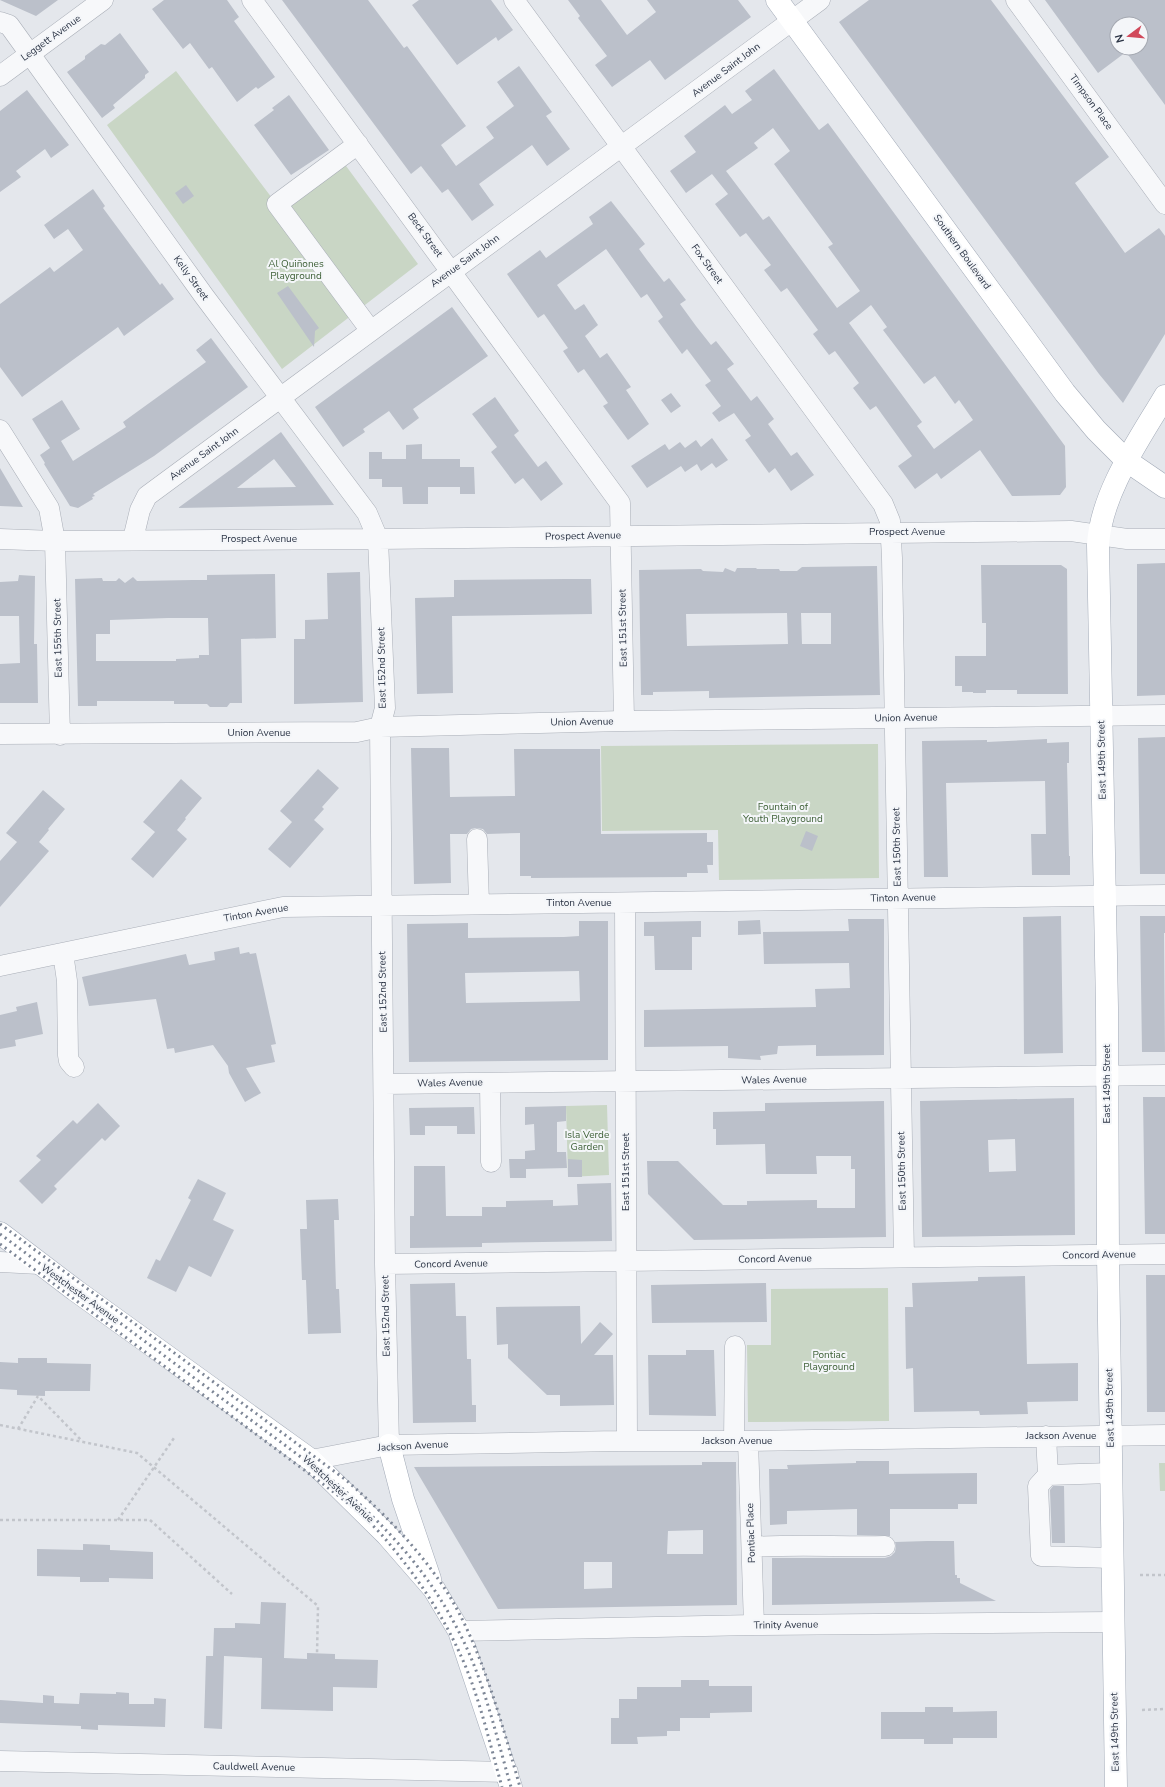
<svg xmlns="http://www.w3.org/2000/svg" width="1165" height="1787" font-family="'Nunito Sans',sans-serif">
  <rect width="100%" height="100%" fill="#e4e7ec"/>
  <path fill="#c9d6c5" d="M176,71l99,131 63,-47 80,109 -136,105 -175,-244z
    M878,744l1,134 -160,2 -1,-50 -116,1 -1,-85z
    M607,1105l2,70 -41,2 -2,-71z
    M888,1288l1,133 -141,1 -1,-77h24v-56z
    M1159,1463h6v28h-5z"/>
  <path fill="#bbc0ca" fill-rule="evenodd" d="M0,0h58l-22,16z
    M164,0h63l12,17 -5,4 41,56 -17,12 -2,-2 -19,15 -25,-35 -3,2 -19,-26 -7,6 -31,-40z
    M282,0h86l36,48 3,-2 59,80 -25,19 15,21 38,-28 -8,-11 28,-21 -17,-24 22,-16 33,46 -6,4 24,33 -23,17 -15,-21 -53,39 15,21 -22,16 -24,-32 -6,4 -21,-27 -10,8z
    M419,0h72l22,30 -15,11 -2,-4 -39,28 -45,-60z
    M568,0h33l26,35 29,-23 -9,-12h91l13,17 -86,63 -15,-20 -38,27 -17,-22 12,-9 -29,-38 2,-2z
    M869,0h122l118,157 -34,26 50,70 34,-25 6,8v98l-42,69 -24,-29 -260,-352z
    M1045,0h120v105l-39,-53 -28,21zM1117,24h24v24h-24z
    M120,33l29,39 -4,3v3l-32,27 2,3 -13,10 -35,-46 18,-13v-3l16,-12 4,1z
    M774,69l45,61 9,-7 237,323 1,41 -6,8 -48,1 -32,-46 -39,29 -4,-6 -22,16 -17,-23 14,-10 -36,-50 -6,4 -17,-22 6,-5 -24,-32 -6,4 -16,-21 5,-4 -31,-42 -6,4 -17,-22 7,-5 -25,-32 -6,4 -25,-33 13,-10 -16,-20 -26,19 -16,-22 26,-19 -12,-16 41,-31 7,9 20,-14 -7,-9zM773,128l17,23 -16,13 59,80 -5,3 32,44 -23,17 -68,-92 -6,4 -37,-49 32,-23 -4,-5zM871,305l16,22 -4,3 41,54 11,-8 20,28 4,-4 14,20 -39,29 -17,-23 5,-4 -73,-99z
    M27,90l42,55 -18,13 -6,-9 -29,22 5,6 -21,15v-81z
    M289,95l40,55 -38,25 -37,-50 20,-15 -2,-2z
    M186,185l8,11 -11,8 -8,-11z
    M93,189l12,17 -2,2 57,77 2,-2 12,16 -50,37 -6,-9 -96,70 -22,-30v-63l50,-37 4,5 29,-22 -15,-21 -14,10 -10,-14z
    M611,201l34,43 -6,5 8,11 17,22 5,-4 17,22 -6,4 16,22 15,19 5,-4 18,23 -7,5 24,32 6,-5 17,23 -6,5 23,32 6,-4 17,23 -23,16 -16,-23 -6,5 -24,-33 6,-4 -17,-23 -15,9 -7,-9 9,-7 -16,-21 6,-4 -24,-32 -5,5 -24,-33 5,-4 -16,-23 -6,4 -35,-49 -49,36 18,25 9,-6 14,21 -13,11 15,22 7,-5 24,34 -5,3 23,34 -21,16 -25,-34 5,-3 -24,-34 -6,4 -15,-22 5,-3 -24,-34 -6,4 -31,-44 33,-24 6,8 47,-34 -4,-7z
    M288,286l31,42 -4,3 -1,16 -37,-54z
    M452,307l36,49 -75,53 6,9 -16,12 -14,-19 -26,18 2,3 -22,15 -28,-40z
    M211,338l37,49 -94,69 -61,38 2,2 -3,1 1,2 -15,9 -8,-2 -26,-42 1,-1 -5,-8 10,-7 -18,-29 30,-19 18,29 -19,12 12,20 53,-34 -3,-5 83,-60 -10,-12z
    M671,393l10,13 -10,7 -10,-13z
    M495,397l24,34 -5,4 24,32 8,-6 17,23 -22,17 -18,-23 -8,6 -24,-32 6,-5 -25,-33z
    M281,432l53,73 -156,3 59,-43zM274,459l22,28 -59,1z
    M712,438l16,22 -12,8 -4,-5 -11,8 -4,-7 -12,8 -4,-6 -34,22 -16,-22 34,-22 4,6 11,-8 5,6 11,-8 5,7z
    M422,444v15h38v8h14l1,27h-15v-7h-32v17h-25l-1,-17h-20v-8h-13v-27h13v7h24v-14z
    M0,468l23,39 -23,-1z
    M1165,563v132l-28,1v-132z
    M981,565h80l6,4 1,125h-51v-4h-31v3h-13v-1h-11v-6h-7v-30h31v-33h-4z
    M877,566l3,129 -171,3v-7l-56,1v3h-12l-2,-125 62,-1 2,2 20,1 2,-4 10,4 2,-4h19l1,1h22l1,2h17l5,-4zM787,613l1,31 -101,2 -1,-32zM801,613h30v31h-29z
    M360,572l3,130 -69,2v-65h11v-19l23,-1 -1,-46z
    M275,574l1,64 -35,1 1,64h-12l-3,4h-17l-3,-3h-33v-3h-77v5h-19l-3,-127 27,-1 1,3h13l3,-3 6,5 8,-6 4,4 56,-1h14v-5zM168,618h40l1,37h-10v3l-23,1v2h-80v-27h14v-14z
    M19,575l16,1 -1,68h3l1,59h-38v-39l20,-1 -1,-47h-19v-34l18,-1z
    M566,579h25l1,35 -140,2 1,77 -36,1 -2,-96 39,-1v-17z
    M1165,737v137h-25l-2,-136z
    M1047,739v4l22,-1v21h-2l2,93h1v19h-38l-1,-41h15l-1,-53 -99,2 2,94h-24l-2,-136 65,-1v2z
    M411,748h38l1,49 65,-1 -1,-47h86l1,85 106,-1v9h6v23h-6l1,8h-21v4l-156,1v-2h-11v-43l-33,1 -4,-5 -7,-1 -5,1 -4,5h-17l1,49 -37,1z
    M318,769l21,19 -17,19 2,2 -10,11 10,9 -34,39 -22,-19 24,-27 -12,-11z
    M181,779l21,19 -17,20 1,1 -9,11 10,9 -34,39 -22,-19 24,-27 -12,-10z
    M43,790l22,19 -17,20 1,1 -10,12 10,9 -49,56v-46l17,-19 -11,-9z
    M806,831l12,5 -6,15 -12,-5z
    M1061,916l2,137 -39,1 -1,-137z
    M1140,916h25v17h-1l1,119h-23z
    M848,919h36v136l-68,1v-11l-38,1 -1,8 -17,2 1,4 -33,-2v-12l-84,1v-37l172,-3 -1,-18 35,-1 -1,-25 -85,1 -1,-32 86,-1z
    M760,920l1,14 -23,1v-14z
    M579,921h29v139l-199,2 -2,-138 61,-1v15l96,-1 15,-1zM579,971l1,30 -114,2 -1,-30z
    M701,921v16h-9v33h-37l-1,-34h-10v-14z
    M239,947l1,7 9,-2 1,2 6,-1 20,91 -5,1 4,17 -29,6 15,25 -16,9 -16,-29 -1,-7 -15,-21 -38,8 -1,-5 -7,1 -11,-50 -67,7 -7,-29 104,-23 3,11 26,-5 -1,-8z
    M37,1002l6,32 -28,6 1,6 -16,3v-34l17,-4 -1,-4z
    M1143,1097h22v137h-20z
    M1074,1098l1,137 -153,2 -2,-136zM1015,1139l1,32 -27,1 -1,-32z
    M884,1101l2,136 -192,3 -46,-46 -1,-33h31l45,44h24v-4l70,-1v8h38v-39h-4v-13h-35l1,18h-51l-1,-30 -49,1v-16h-3v-17l52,-1v-8z
    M98,1103l22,23 -15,15 -3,-3 -48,48 3,3 -15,15 -23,-23 22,-21 -5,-4 37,-36 4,4z
    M566,1106v15l-9,1v30h9l1,16 -41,1v9h-16l-1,-19h16v-8l10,-1 -1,-26 -9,1v-18z
    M474,1107l1,27h-18v-8h-32v9h-15l-1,-27z
    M568,1159l14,1v17h-14z
    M414,1166h31l1,50h36v-9h24v-6l47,-1v6l25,-1 -1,-21 34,-1 1,58 -130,2v4l-72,1v-32h4z
    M198,1179l28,14 -13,27 21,10 -23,47 -22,-11 -13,26 -29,-14 9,-19 4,2 31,-61 -3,-2z
    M338,1199l1,21h-5l2,69h3l2,44 -33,1 -2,-54h-4l-2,-51h7l-1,-29z
    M1146,1275h19v137h-18z
    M1025,1276l2,88 51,-1v38l-51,1 1,12 -48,1 -1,-4 -65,1 -1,-44 -7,1 -1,-62h8l-1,-24 66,-2v-4z
    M455,1283l1,33h10l1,43h4l1,46h4v17l-63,1 -3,-139z
    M766,1283l1,39 -115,1 -1,-38z
    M580,1306l1,38 19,-22 13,12 -19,21h19l1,50 -54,1v-11h-13l-39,-37v-14l-11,1 -1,-38z
    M686,1350h28l2,66 -67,-1 -1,-60h38z
    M18,1358h29v5l44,1 -1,27h-45v5l-28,-1v-5l-17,-1v-27l18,1z
    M856,1461h33v13l88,-1v31h-19v5h-68v27l-33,-1v-26l-70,2v13l-17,1 -1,-56h19l-1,-4 69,-2z
    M702,1462h34l1,143 -239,4 -84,-142 288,-2zM703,1530v24h-36l1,-23zM584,1562h28v26l-28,1z
    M1053,1486h11l1,57h-13l-2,-53z
    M927,1541h27l1,34h2v3h3v5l36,18 -224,4v-47h113l6,-2 4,-4 1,-6 -1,-4z
    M83,1544l27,1v5l43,2v27l-44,-1v4h-29v-5l-43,-1v-27l46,1z
    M261,1602l25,1 -2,55 23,1v-6l28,1v5l43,1 -1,28 -44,-1v24l-72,-2 1,-51 -38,-2 -2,73 -18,-1 2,-72h7l1,-28h21v-5l25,1z
    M681,1680h28v6h43v26l-42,1v5h-30v13h-13v5l-30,1 1,7h-27v-26h8v-19h18v-12h44z
    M116,1692l13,1v11h25v-6l12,1 -1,28 -67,-2v5l-17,-1v-3l-81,-3v-23l43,3v-8l11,1v7l25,1 1,-11 36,1z
    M925,1707h28v5l44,-1v27h-44v6h-29v-5h-43v-27h44z"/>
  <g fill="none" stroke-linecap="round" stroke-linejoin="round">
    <defs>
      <path id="minor" d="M252,0l368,503 4,218
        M514,0l369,504 7,17 2,37 12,699
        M1016,0l149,204
        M0,22l9,3 195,271 163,217 11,26 7,169 -5,19 5,537 4,181
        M0,76l103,-76
        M358,144l-81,60 94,127
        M0,430l49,78 6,33 5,194
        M0,539l55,2 323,-2 693,-8 56,8h38
        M133,539l7,-29 7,-14 673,-496
        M0,734l357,-2 23,-5 244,-6 541,-6
        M477,839l2,65
        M625,903l2,538
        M63,953l4,28 1,74 1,6 5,6
        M0,966l283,-59 882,-12
        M490,1083l1,79
        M384,1084l781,-9
        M0,1262l39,2
        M385,1264l780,-10
        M1046,1436l2,39
        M734,1441l1,-95
        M748,1441l6,184
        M311,1460l78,-15 229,-4h130l417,-6
        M1111,1473l-63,2 -10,11 3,70 71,2
        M752,1547c44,-3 89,0 133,-1
        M459,1631l295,-6 359,-3
        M0,1761l508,11"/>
      <path id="major" d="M777,0l288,393 31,37 31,31 38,26
        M0,1233l75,57 236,170 76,75 47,54 25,42 52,156
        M389,1445l14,54 27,80
        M1116,1787l-8,-532 -1,-248 -9,-462c3,-52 41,-105 67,-149"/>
    </defs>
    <use href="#minor" stroke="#a9aeb7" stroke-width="21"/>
    <use href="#major" stroke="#a3abb8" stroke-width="23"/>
    <path stroke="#c2c5cb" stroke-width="2.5" stroke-dasharray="3 3" stroke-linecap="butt" d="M0,1425l137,28 181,153 -1,48
      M18,1429l20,-33 44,45
      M0,1520h150l82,74
      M118,1520l56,-82
      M1140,1575h25
      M1142,1710l23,-1"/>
    <use href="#minor" stroke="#f7f8fa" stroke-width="20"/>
    <use href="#major" stroke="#fff" stroke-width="22"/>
    <path stroke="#7d8696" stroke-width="3" stroke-dasharray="2 4" stroke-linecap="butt" d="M0,1224l346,256c38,33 73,69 101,112 35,56 55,132 73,195
      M0,1234l336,249c51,44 92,88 123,149 25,48 37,103 52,155
      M0,1244l319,237c24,18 49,37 68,60 33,39 61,82 80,129 15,38 24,78 35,117"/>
  </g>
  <g text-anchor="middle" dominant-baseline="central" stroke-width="4" stroke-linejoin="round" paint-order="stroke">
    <g font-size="10" fill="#2b3445" stroke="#f4f6f9">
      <text transform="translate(51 38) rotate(-36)">Leggett Avenue</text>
      <text transform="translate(726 70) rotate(-37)">Avenue Saint John</text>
      <text transform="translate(1091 102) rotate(54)">Timpson Place</text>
      <text transform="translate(425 235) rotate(54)">Beck Street</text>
      <text transform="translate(962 252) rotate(54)">Southern Boulevard</text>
      <text transform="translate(465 261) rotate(-36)">Avenue Saint John</text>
      <text transform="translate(707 264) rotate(54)">Fox Street</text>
      <text transform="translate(191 278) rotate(54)">Kelly Street</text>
      <text transform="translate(204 454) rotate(-36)">Avenue Saint John</text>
      <text x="907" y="532">Prospect Avenue</text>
      <text transform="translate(583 536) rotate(-1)">Prospect Avenue</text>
      <text x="259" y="539">Prospect Avenue</text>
      <text transform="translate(623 628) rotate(-91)">East 151st Street</text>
      <text transform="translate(58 638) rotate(-91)">East 155th Street</text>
      <text transform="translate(382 668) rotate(-91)">East 152nd Street</text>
      <text transform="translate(906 718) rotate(-1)">Union Avenue</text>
      <text transform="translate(582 722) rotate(-1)">Union Avenue</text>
      <text x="259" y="733">Union Avenue</text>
      <text transform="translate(1102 760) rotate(-91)">East 149th Street</text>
      <text transform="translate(897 847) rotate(-91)">East 150th Street</text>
      <text transform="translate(903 898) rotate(-1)">Tinton Avenue</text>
      <text x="579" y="903">Tinton Avenue</text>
      <text transform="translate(256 913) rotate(-10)">Tinton Avenue</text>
      <text transform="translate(383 992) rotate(-91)">East 152nd Street</text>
      <text transform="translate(774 1080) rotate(-1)">Wales Avenue</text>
      <text transform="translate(450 1083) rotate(-1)">Wales Avenue</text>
      <text transform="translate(1107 1084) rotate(-90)">East 149th Street</text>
      <text transform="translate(902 1171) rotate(-91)">East 150th Street</text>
      <text transform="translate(626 1172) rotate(-90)">East 151st Street</text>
      <text transform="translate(1099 1255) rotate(-1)">Concord Avenue</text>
      <text transform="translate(775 1259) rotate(-1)">Concord Avenue</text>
      <text transform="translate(451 1264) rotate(-1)">Concord Avenue</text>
      <text transform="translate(80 1294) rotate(36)">Westchester Avenue</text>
      <text transform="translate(386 1316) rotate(-91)">East 152nd Street</text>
      <text transform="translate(1110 1408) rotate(-91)">East 149th Street</text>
      <text x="1061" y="1436">Jackson Avenue</text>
      <text x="737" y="1441">Jackson Avenue</text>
      <text transform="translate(413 1446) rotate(-3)">Jackson Avenue</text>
      <text transform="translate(338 1489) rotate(43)">Westchester Avenue</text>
      <text transform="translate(751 1533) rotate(-92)">Pontiac Place</text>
      <text transform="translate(786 1625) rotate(-1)">Trinity Avenue</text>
      <text transform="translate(1115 1732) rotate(-91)">East 149th Street</text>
      <text transform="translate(254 1767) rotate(1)">Cauldwell Avenue</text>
    </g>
    <g font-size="10" fill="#3f6138" stroke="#f4f6f9">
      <text x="296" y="264">Al Quiñones<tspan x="296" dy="12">Playground</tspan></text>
      <text x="783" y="807">Fountain of<tspan x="783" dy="12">Youth Playground</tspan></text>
      <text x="587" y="1135">Isla Verde<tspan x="587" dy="12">Garden</tspan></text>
      <text x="829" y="1355">Pontiac<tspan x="829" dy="12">Playground</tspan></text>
    </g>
  </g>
  <g transform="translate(1129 36) rotate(254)"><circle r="19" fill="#f4f6f9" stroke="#a4a8b1"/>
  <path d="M0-3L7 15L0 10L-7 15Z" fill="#d1495b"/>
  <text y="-6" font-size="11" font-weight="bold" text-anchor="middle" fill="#2b3445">N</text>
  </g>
</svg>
